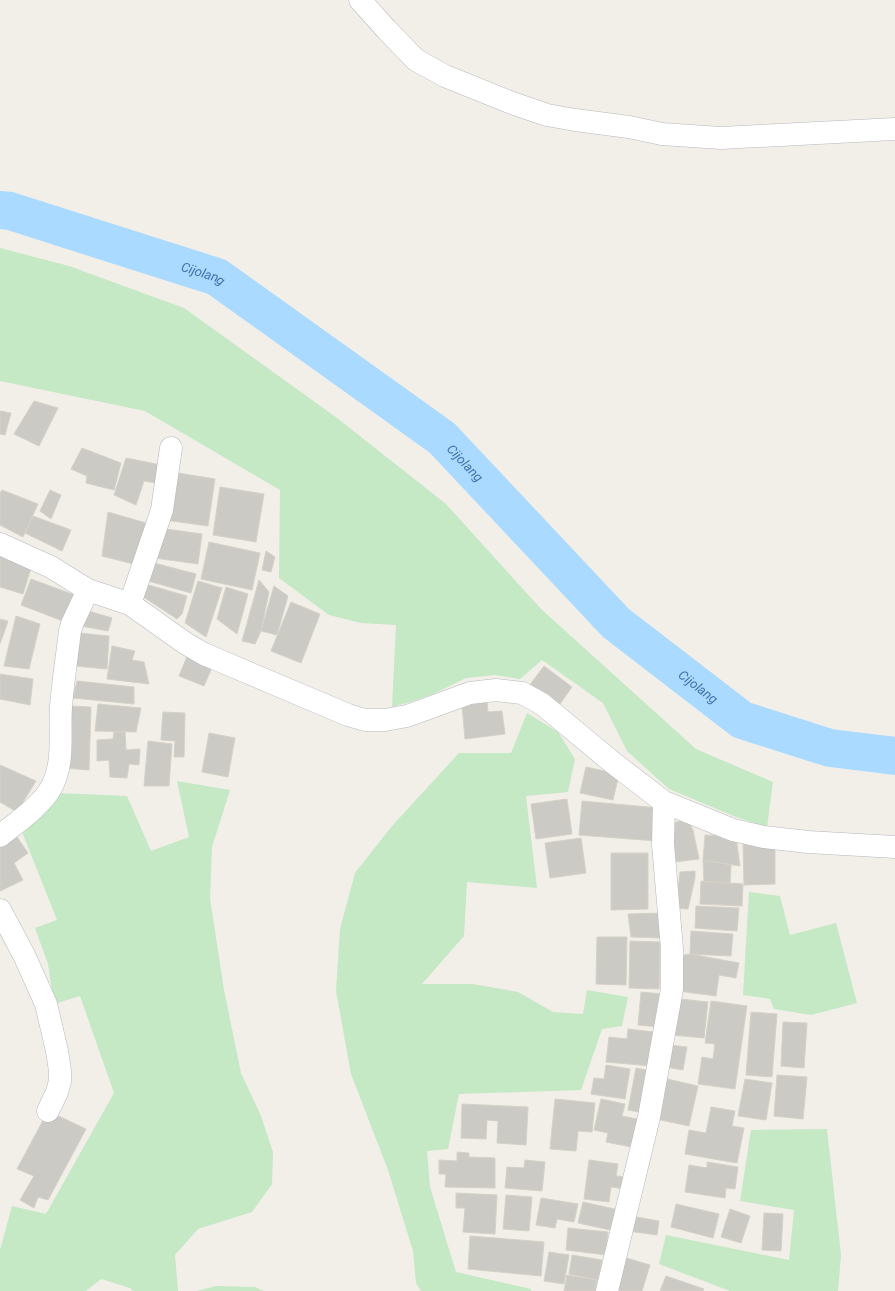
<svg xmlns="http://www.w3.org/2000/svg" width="895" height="1291" font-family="Roboto,sans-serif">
  <rect width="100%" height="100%" fill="#f1efe8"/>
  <path fill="#c5e8c5" d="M0,248l69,18 115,42 153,110 109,86 95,105 155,140 77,33 -6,45 -31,-10 -67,-28 -42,-38 -24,-48 -61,-43 -22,19 -25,-4 -29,3 -33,16 -23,8 -18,5 4,-82 -35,-2 -32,-8 -50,-37 1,-88 -135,-79 -145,-30z
    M527,713l31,19 17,27 -7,33 -42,4 11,92 -70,-6 -3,54 -42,48h51l45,8 35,20 30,2 4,-24 41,7 -6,29 -20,3 -21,61 -122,4 -11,55 -21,2 3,36 26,85 75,17v2h-110l-5,-8 -3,-32 -25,-81 -37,-96 -15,-83 4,-62 15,-56 37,-47 67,-73h52z
    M177,781l53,9 -18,57 -2,51 14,92 17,83 20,43 12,36 -1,32 -20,28 -54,17 -23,26 3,36h-45l-3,-3 -29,-9 -15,12h-86v-41l12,-44 34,8 68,-121 -34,-97 -26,8 -6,-40 -13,-36 22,-8 -35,-88 36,-39 69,3 24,55 38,-14z
    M749,892l31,4 10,39 46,-12 21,80 -46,12 -37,-6 -4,-10 -27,-4z
    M827,1129l14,126 -3,36h-108l-71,-27 7,-29 123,25 5,-50 -54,-9 11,-71z
    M216,1286l39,1 9,4h-68z"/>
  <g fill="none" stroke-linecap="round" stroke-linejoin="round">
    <path stroke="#aadaff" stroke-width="38" id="s1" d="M0,210l10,1 207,66 225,161 174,185 126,97 88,28 65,8"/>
  </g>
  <path fill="#cccac5" stroke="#d6d1c6" d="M34,401l24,7 -19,38 -25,-12z
    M0,411l11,2 -6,22 -5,-1z
    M82,448l39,15 -7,27 -28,-7 1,-7 -16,-7z
    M126,458l35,7 -5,18 -12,-2 -8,24 -22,-10z
    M172,472l43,7 -7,47 -43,-6z
    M220,487l44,7 -8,48 -43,-7z
    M2,490l36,14 -15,33 -23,-12v-32z
    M50,490l11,5 -10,24 -11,-8z
    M108,512l45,13 -12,41 -39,-10z
    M33,516l38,14 -9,21 -37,-18z
    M159,528l43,6 -4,30 -43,-6z
    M209,542l51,11 -8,37 -51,-11z
    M266,551l9,6 -4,15 -9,-2z
    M0,555l32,10 -9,29 -23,-7z
    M154,563l42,11 -5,19 -43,-12z
    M31,579l49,18 -12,26 -47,-18z
    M259,580l10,12 -8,39 -6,13 -13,-3z
    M198,581l24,7 -16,49 -21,-14z
    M145,584l42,12 -5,18 -5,5 -35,-23z
    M274,586l14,10 -11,39 -16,-4z
    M226,587l22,7 -11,40 -20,-15z
    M291,602l29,12 -19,49 -30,-12z
    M85,610l27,8 -4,13 -27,-5z
    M16,616l24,8 -11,45 -25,-3z
    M0,619l8,2 -8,23z
    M79,633l30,3 -2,33 -32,-3z
    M112,646l23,5 -3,9 12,2 5,22 -42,-5z
    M188,654l25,11 -9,21 -25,-10z
    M544,666l28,21 -12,17 -22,-16 -3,3 -6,-5z
    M0,674l33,5 -3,26 -30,-6z
    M77,681l57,6v17l-61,-6z
    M487,702l1,10 14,-1 3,23 -40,5 -3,-34z
    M98,704l43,4 -5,24 -41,-1z
    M69,706l22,1 -2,63 -25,-2z
    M163,712l22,1 -1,44h-10l1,-16 -14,-1z
    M114,732h11l1,18 14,-1 -1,16 -10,-1 -2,14 -17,-1 -1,-17 -12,1v-21l16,-1z
    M209,733l26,5 -7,39 -26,-5z
    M148,741l24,3 -3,42h-25z
    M0,765l36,16 -19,31 -17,-10z
    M586,767l33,7 -6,26 -33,-7z
    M567,799l5,35 -36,5 -5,-35z
    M582,801l77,7 -3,33 -77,-6z
    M687,819l6,11 6,29 -24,3 -5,-38z
    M15,834l13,19 -14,10 9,17 -23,11v-46z
    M705,835l31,2 4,29 -37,-6z
    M581,838l5,35 -36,5 -5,-35z
    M775,842v42l-31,1 -1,-42z
    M611,853h37v56l-37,1z
    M703,860l28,5 -1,18 -26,-1z
    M695,871v7l-7,31 -12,-1 4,-36z
    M701,881l42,3 -1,22 -42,-2z
    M696,906l43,2 -2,23 -42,-3z
    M662,913l-1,25 -30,-1 -3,-23z
    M691,931l42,3 -2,22 -41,-2z
    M597,937h30l-1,48 -30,-1z
    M630,941l30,1 -1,47 -30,-1z
    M690,954l49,9 -3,15 -17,-3 -3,21 -38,-5 6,-36z
    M641,992l21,2 -3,33 -21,-2z
    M681,999l27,3 -4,36 -32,-3z
    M711,1001l36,5 -12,83 -37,-5 4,-27 11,2 2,-15 -10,-1z
    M751,1012l26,2 -5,63 -26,-2z
    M783,1022l24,1 -3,45 -23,-2z
    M628,1029l26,3 -3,34 -45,-4 3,-25 18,2z
    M670,1045l17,2 -4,23 -17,-3z
    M606,1065l24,4 -5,30 -34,-5 3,-16 10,1z
    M636,1068l16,3 -8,42 -16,-3z
    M777,1075l30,2 -4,42 -29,-3z
    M667,1079l31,7 -9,40 -33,-7z
    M745,1079l27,4 -6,37 -28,-4z
    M555,1099l40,4 -3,29 -14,-1 -2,20 -26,-2z
    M601,1099l24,5 -3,12 15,3 -6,28 -25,-5 2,-9 -14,-3z
    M462,1104l66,3 -2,38 -29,-2 1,-22 -11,-1 -1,19 -25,-1z
    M711,1107l24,4 -3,15 12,2 -7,35 -52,-9 4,-24 17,3z
    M48,1111l38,18 -38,71 -10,-3 -4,11 -14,-8 14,-24 -17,-7z
    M457,1152l12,1v4l26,1v30l-50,-1 1,-13h-7v-14l18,1z
    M525,1160l20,2 -3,29 -37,-3 2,-21 17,1z
    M589,1160l29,4 -2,12 11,1 -2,12 -14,-2 -2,15 -25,-3z
    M707,1162l31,5 -3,22 -9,-1 -1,10 -40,-6 4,-27 18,3z
    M456,1193l41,2 -2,39 -32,-2 2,-24h-9z
    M506,1195l26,2 -3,34 -26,-2z
    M541,1198l37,6 -4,18 -17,-3 -2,9 -19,-3z
    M583,1202l36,8 -4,21 -37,-8z
    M676,1204l43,10 -6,24 -42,-11z
    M730,1209l20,7 -9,27 -20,-6z
    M764,1213l19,1 -2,37 -19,-1z
    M631,1216l28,5 -2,14 -29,-4z
    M568,1228l40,4 -2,23 -40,-5z
    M470,1236l74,6 -3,34 -73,-7z
    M549,1252l20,3 -5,29 -20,-3z
    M572,1255l30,5 -4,20 -29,-6z
    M620,1256l30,9 -8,26h-25z
    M567,1275l30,5 -2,11h-31z
    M666,1276l38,13 -1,2h-43z"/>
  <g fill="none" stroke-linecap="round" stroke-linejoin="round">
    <defs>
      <path id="minor" d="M360,0l26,29 30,31 29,16 67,27 35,12 28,5 54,7 33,7 59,4 174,-9
        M0,544l51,23 37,23 42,14 55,39 19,11 144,61 17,5h20l22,-4 63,-23 26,-3 26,3 20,11 70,58 52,40 69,28 31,7 44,5 87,5
        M130,604l32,-94 9,-62
        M0,836c16,-13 41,-30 51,-48 14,-26 8,-53 10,-81 2,-26 6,-51 9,-76l2,-7 16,-34
        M0,910l24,45 22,49 11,47 3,20v10l-3,11 -9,19
        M607,1291l42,-174 23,-128v-40l-9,-105 1,-42"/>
    </defs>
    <use href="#minor" stroke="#b5b8bc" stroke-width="23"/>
    <use href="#minor" stroke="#fff" stroke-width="22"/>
  </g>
  <g text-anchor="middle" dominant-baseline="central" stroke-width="4" stroke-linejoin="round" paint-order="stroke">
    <g font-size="13" font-style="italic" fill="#4174aa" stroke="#fff">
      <text stroke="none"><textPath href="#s1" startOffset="213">Cijolang</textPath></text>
      <text stroke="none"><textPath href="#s1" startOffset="538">Cijolang</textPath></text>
      <text stroke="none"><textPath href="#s1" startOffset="862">Cijolang</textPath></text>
    </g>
  </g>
</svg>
